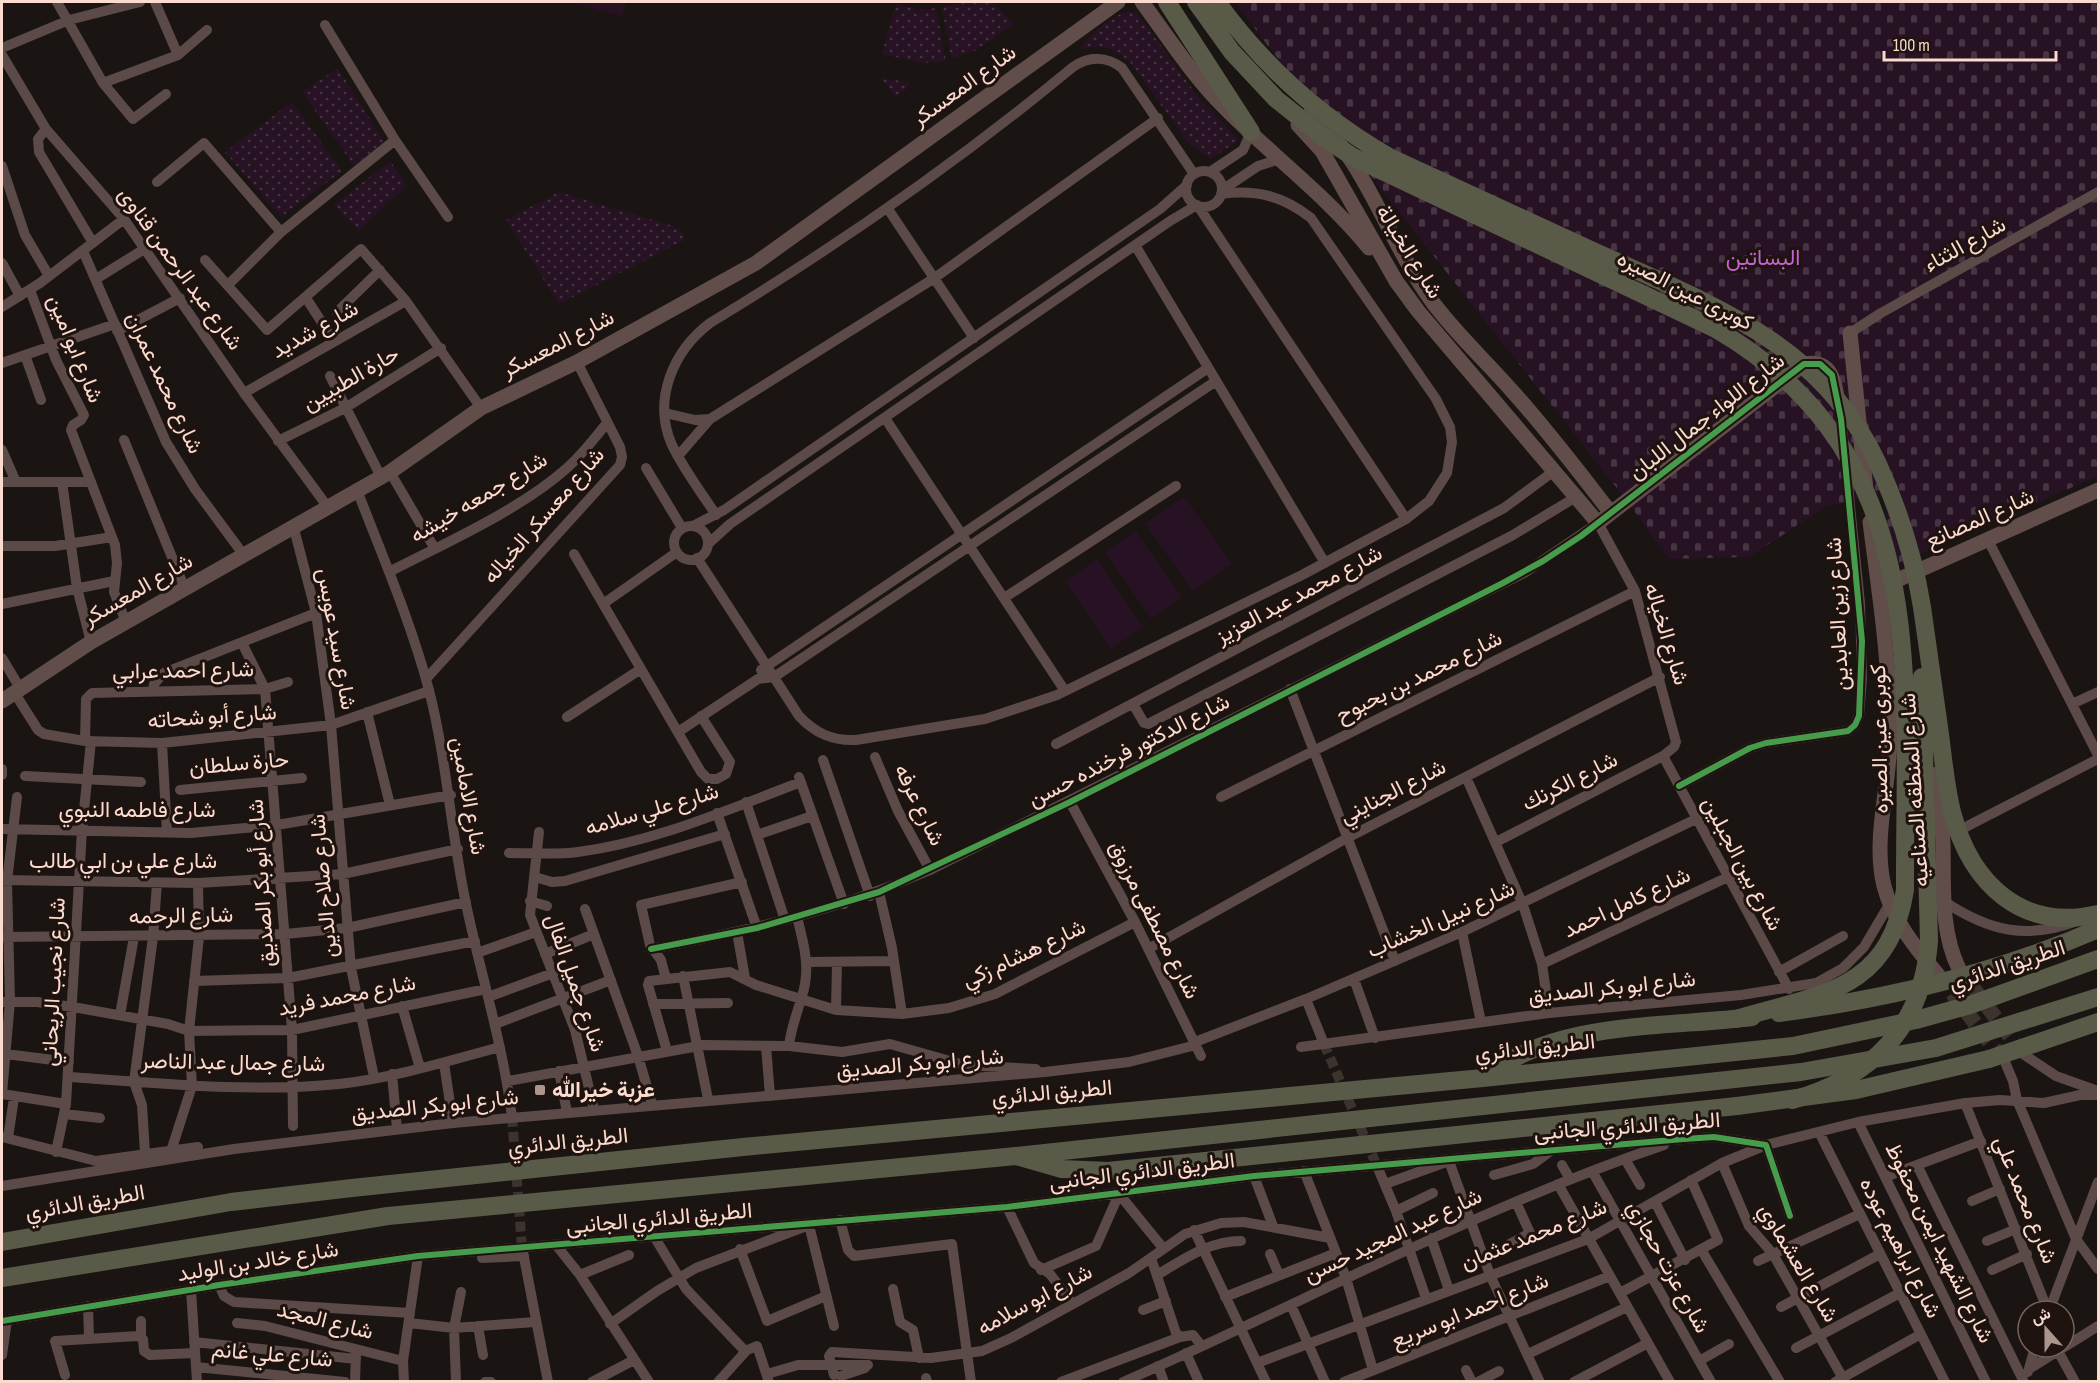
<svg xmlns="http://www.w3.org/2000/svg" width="2100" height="1383" font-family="'Sofia Sans Condensed',Vazirmatn,sans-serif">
  <defs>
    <pattern id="grass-dots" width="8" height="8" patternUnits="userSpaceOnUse" patternTransform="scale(1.5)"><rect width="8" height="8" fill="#261223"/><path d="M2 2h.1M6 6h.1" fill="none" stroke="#463442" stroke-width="1.8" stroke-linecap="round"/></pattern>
    <pattern id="cemetery-stones" width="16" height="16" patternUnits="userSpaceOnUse" patternTransform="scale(1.5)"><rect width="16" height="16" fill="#261223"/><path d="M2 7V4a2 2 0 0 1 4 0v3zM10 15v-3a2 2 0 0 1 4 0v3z" fill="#463442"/></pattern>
  </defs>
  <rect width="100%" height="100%" fill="#1a1412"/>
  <path fill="url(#grass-dots)" d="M969,2h23l22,22 -37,26 -26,8 -9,-51z
    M896,3l23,7 17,-2 10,53 -24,2 -40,-9z
    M1128,11l9,2 59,81 43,46 -28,19 -22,-15 -59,-82c-15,-14 -29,-18 -50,-13 11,-17 29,-31 48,-38z
    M338,68l46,74 -30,24 -52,-74z
    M880,77l30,6 -4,7 -11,6z
    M292,102l50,69 -61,46 -56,-65z
    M390,161l17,24 -48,46 -25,-26z
    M559,192l121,36 5,12 -126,64 -53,-84z"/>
  <path fill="url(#cemetery-stones)" d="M1235,2h863v474l-204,89 -11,-72 -56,13 -78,51 -80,2 -45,-62 -356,-451z"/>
  <path fill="#261223" d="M571,2h56l-5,15z
    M1184,496l48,68 -39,27 -48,-67z
    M1136,531l46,66 -31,22 -46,-67z
    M1097,559l46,68 -32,22 -46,-68z"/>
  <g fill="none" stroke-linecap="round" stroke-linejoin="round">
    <path stroke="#3c322e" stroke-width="10" stroke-dasharray="10 5" stroke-linecap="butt" d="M1324,1044l53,122
      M512,1117l10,130"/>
    <path stroke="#3c322e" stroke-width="15" stroke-dasharray="15 8" stroke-linecap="butt" d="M1959,969l64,85
      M1938,975l67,87"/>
    <path stroke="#5b4a47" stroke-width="10" d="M57,2l46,81 30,36 33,-25
      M155,2l23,53
      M325,25l70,115 53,77
      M2,48l67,-28 71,-18
      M2,55l44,74 78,90 120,174 83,113
      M103,83l75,-28 29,-25
      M46,129l-8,10 1,13 54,91
      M2,166l23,69 24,41
      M1186 189a18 18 0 1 1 36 0a18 18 0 1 1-36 0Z
      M1210,172l33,-22 8,-18
      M157,182l47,-39 77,89
      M1222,190l36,-24 22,-7
      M1198,206l208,313
      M888,209l86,129
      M1135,245l190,318
      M83,251l83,191 29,47 48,65
      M205,260l62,70 94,-81 45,52 75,107
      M2,263l18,33
      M96,279l50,-31
      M228,285l53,-53 114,-92
      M30,290l26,70 28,55 -3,5 -8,5 -2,5 44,115 2,18 -3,29 12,30
      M306,298l28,43
      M2,307l38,-24 84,-64
      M337,312l43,-42
      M117,331l63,-33
      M1850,333l31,-20 217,-121
      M25,355l16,45
      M2,363l113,-39
      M330,376l51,101
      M244,393l162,-92
      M665,413l30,7 15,-1
      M885,418l180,273
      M1841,419l3,27
      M124,440l61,149
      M278,441l67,-33 96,-60
      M2,450l14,32
      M678,456l32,-37 223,-140 225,-161
      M646,468l36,60
      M390,472l45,77
      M2,482h89
      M62,482l15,106 14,54
      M357,490c25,65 54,132 72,200 18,71 22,143 37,214 15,71 37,141 46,213
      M716,515c-15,-23 -32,-45 -44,-70 -20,-45 1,-94 38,-122 127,-77 248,-161 363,-256 16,-11 34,-11 49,1l72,106
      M293,525l23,88 15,112 20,243 23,109
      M674 543a17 17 0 1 1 34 0a17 17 0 1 1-34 0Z
      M693,526l31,-16 436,-301 27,-24
      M1989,542l109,213
      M708,544l22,-20 440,-303 27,-16
      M2,546h53l57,-9
      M574,554l127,218 7,7h9l9,-5 4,-12 -29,-46
      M697,558l102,158c16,17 33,25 57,24l129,-21 72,-24 245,-120 104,-56 23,-18 18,-28 5,-31 -2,-15 -14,-28 -125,-181c-28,-22 -55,-29 -90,-24
      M389,572c56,-29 131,-62 178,-104 15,-13 27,-29 40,-45
      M1004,598l172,-112
      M2,604l112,-23
      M603,604l74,-52
      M242,643l23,46 27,341 1,96
      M2,658l18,30
      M761,670l447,-302
      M426,679l194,-214 2,-8 -2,-10 -43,-85
      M1290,689l105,272
      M153,691l1,-7 10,-11 152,-60
      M14,692l24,38 6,4 41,7 77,2 169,-18 98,-34
      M1133,704l11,19 4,1 365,-189 63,-38
      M2072,704l26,-12
      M367,712l23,93
      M567,717l74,-48
      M678,732l80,-53 16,-2 442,-296
      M85,741l1,-42 6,-6 173,-4 23,-7
      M162,743l5,89
      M1056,744l448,-236 50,-37
      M1663,756l126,233
      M875,757l23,54 32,59
      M823,760l47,136
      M2,769v6
      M25,776l116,6
      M799,777l45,127
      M1466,777l57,128 19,59 7,49
      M1679,786l71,-38 16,-5 82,-12 7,-6 4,-9 3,-37 -2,-76 -14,-136
      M180,790l122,-12
      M17,797l-10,84 3,120 -8,93 64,10
      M1221,797l414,-206
      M746,802l39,118
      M1070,802l65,120 66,134
      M717,813l40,115
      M2,829l189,4 86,-8 174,-30
      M539,832l-9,83 45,115 19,79
      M1954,833l144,-74
      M757,835l55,-19
      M509,853c23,0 47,2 69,-1 77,-10 151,-43 223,-70
      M535,877l17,5 13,-1 160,-47
      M2,880l196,3 145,-9 115,-25
      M879,892l13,56 10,66
      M530,901l17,5
      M1945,902c44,29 81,38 132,19
      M585,909l53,147 14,48
      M737,932l8,46
      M1462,932l19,90
      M2,937l283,-3 62,-6 119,-26
      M651,949c100,-19 185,-38 279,-79l594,-297 74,-50 37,68 41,151 -2,5 -11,9 -167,86
      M1148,949l199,-111 313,-161
      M477,953l59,-21
      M545,954l49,-20
      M807,962l87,-1
      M1542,964l186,-87
      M1779,972l64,-36
      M683,976l25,123
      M666,979l-5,-19 -11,-15 -9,-40 101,-23
      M1354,979l21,59
      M194,981l94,-3 187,-37
      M488,997l65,-24
      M1306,999l18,45
      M2,1002h35l36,5 95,17 21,7 103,-1 194,-41
      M653,1004l75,-1
      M402,1006l18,62
      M836,1010l1,-48
      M120,1015l14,-78
      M495,1024l116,-44
      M1195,1042l111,-43 156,-67 234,-113
      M766,1046l4,50
      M789,1046c2,-19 8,-32 13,-50 9,-27 2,-52 -5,-79
      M1301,1047l248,-34 192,-18 75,-12 27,-15 21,-21 26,-44
      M667,1051l-19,-66 1,-4 81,-9 26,13 80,25 66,4 47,-6 46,-14 140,-72
      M6,1054l63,8
      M2023,1054l33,22 39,14
      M2005,1062l8,19 4,19 59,139 22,30
      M444,1063l9,60
      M559,1071l8,41
      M392,1074l5,55
      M69,1077c89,6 180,16 270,7 54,-6 109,-23 161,-37
      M508,1081l196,-36 85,1 53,6 48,-8 74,21 72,4
      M1965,1103l83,208
      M64,1114l36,4
      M1858,1122l128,260
      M1819,1132l126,250
      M2,1137l94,24 102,-14
      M8,1138l6,-40
      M171,1151l21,-65 -3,-55 10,-94 -1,-54
      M56,1152l10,-48 16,-274 9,-89
      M145,1153l-3,-48 -8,-23 19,-145 4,-54
      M1625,1159l15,26
      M1722,1163l27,63 24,28 72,128
      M1562,1165l8,14
      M1917,1165l106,215
      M1377,1166l19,45 30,87
      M1304,1171l42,107 27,92
      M1592,1171l119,211
      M1494,1175l39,-11 15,-11
      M1254,1176l19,50
      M1885,1177l96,-36
      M1385,1184l64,-23 41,114 50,107
      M1558,1184l112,198
      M2,1186l232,-37 219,-26 592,-51 84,-10 67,-17
      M1972,1201l28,-12
      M1655,1202l30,58
      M1007,1207l27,56 16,11 22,29
      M1396,1211l37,-18
      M840,1220l8,30 6,6 98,-12 19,138
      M1194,1230l72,152
      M655,1238l31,51 59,62 12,-5 12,36
      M1431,1238l18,52
      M1987,1241l29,-12
      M1510,1244l20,-11 -14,-31
      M556,1245l24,30 69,107
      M522,1247l26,135
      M740,1249l27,72 59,-25
      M1702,1251l78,131
      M1270,1254l9,21
      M482,1258l42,-2
      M1151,1258l25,75 4,4 13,-2 8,10
      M1758,1261l102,-47
      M1041,1270l55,-24 23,-52 44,54
      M1992,1270l35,-16
      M580,1275l49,-20
      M1157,1275c27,-16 52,-34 84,-34
      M219,1285l5,11 10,6 176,11
      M893,1289l7,33 13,8 6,28
      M191,1290l6,92
      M1620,1293l98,-53 -27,-60
      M1225,1297l111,-44
      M1291,1305l34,77
      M88,1306l1,32
      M1781,1307l99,-53
      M1143,1310l23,-9
      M2049,1311l49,-129
      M2,1321l217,-36 199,-29 589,-49 247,-31 430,-37 30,-2 52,8 24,71
      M237,1323l28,3 138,35
      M409,1323l45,5 81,-6
      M610,1324l47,-33 39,-23 113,-43 25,101
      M478,1326l5,29
      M141,1337v-16
      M194,1342l162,17
      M1796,1348l104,-55
      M2058,1351l17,31
      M1186,1353l13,29
      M1528,1354l99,-47
      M2,1355l5,-35
      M1699,1361l30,-17
      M1257,1363l331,-124 134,-76 44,-18 92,-23 107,-19 35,-3 44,3 36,-8h18
      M1158,1366l6,16
      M196,1367l149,15
      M2029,1369l69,-43
      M1466,1370l6,12
      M2028,1372l7,-25
      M767,1374l31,-9h70
      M65,1375l-10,-34 83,-5 5,3 1,12 6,4 45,-2
      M834,1375l-5,-19 3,-4 99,6 51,-7 29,-13 118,-65 56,-39 36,-11 23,-1 86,16
      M841,1376l24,-8
      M926,1378l1,4
      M355,1382l1,-30
      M404,1382l-1,-21 15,-105
      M456,1382l-2,-54 7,-36
      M485,1382h6
      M592,1382l42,-22
      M718,1382l28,-31
      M1061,1382l119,-45
      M1123,1382c180,-79 354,-174 541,-237
      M1344,1382l266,-106
      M1478,1382l21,-11
      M1574,1382l74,-39
      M1835,1382l86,-48"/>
    <path stroke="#614e4a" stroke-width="15" d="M1142,2c26,35 50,73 82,105 47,48 102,88 145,141
      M1311,112c56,51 76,127 120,188 24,33 55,61 82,92 35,39 66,80 98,121
      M1298,125l24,26 74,130 22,30 180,212 206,-159c28,-5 31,18 34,40
      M1850,333l16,157
      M1870,522c9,70 20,140 20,210 1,51 -18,105 -6,154 9,35 32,62 54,89
      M1884,586l214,-96
      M2,701l89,-59 299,-170 91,-64 96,-46 179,-99 362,-261
      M1937,774c2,23 5,46 6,69 1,42 -3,87 16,126"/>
    <path stroke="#595a48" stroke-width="18" d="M1167,2l84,130
      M1779,1013c108,-14 220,-41 319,-84
      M1484,1077c73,-57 180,-49 268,-60
      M1737,1106l119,-16 133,-31
      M2,1242l229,-40 121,-14 391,-41 740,-69 310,-32 123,-26 54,-15 128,-46
      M2,1278l386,-62 628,-60 785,-84 135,-24 162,-51"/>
    <path stroke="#595a48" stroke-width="18" d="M1196,2l36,50 44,47 50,40 27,18 361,171c220,127 190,344 191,562 -16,102 -86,104 -169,129
      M1217,2c47,65 104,116 174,156 68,31 136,63 204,94 113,51 227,91 283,212 21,46 36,93 44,143 6,40 11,80 17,120 4,28 6,57 13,85 19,72 70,120 146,102
      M1989,1059l109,-37
      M1792,1100c80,-22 131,-74 137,-159l-7,-264
      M1016,1156l46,13 46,2 629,-65"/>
    <defs>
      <path id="cycleway" d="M651,949l106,-21 122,-36 191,-90 433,-219 40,-22 38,-25 223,-172h16l12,11 9,44 21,222 -3,75 -4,9 -7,6 -82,12 -16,5 -71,38
        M2,1321l217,-36 199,-29 589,-49 247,-31 430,-37 30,-2 52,8 24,71"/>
    </defs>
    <use href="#cycleway" stroke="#1e130e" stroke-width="10"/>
    <use href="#cycleway" stroke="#469c4c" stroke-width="6"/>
  </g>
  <rect fill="#ac958d" stroke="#1e130e" stroke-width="2" x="534" y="1084" width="12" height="12" rx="3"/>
  <g text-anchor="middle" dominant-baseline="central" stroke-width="6" stroke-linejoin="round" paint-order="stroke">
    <g font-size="22" fill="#fbdacf" stroke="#1e130e">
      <text transform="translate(964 86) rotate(-36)">شارع المعسكر</text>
      <text transform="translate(1965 245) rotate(-29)">شارع الثناء</text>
      <text transform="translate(1409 252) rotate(58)">شارع الخيالة</text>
      <text transform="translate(180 269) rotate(54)">شارع عبد الرحمن قناوى</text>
      <text transform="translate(1685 291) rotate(27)">كوبرى عين الصيره</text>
      <text transform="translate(315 330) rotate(-29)">شارع شديد</text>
      <text transform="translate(558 344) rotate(-27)">شارع المعسكر</text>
      <text transform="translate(75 349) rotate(68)">شارع ابو امين</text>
      <text transform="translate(351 379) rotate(-30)">حارة الطبيين</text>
      <text transform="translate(164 383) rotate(65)">شارع محمد عمران</text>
      <text transform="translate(1707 417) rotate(-38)">شارع اللواء جمال اللبان</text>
      <text transform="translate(479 498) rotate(-31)">شارع جمعه خيشه</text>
      <text transform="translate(544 516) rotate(-49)">شارع معسكر الخياله</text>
      <text transform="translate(1980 519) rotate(-24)">شارع المصانع</text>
      <text transform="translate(138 590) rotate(-30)">شارع المعسكر</text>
      <text transform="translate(1299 595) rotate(-28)">شارع محمد عبد العزيز</text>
      <text transform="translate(1838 614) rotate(-93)">شارع زين العابدين</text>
      <text transform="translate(1666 634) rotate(73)">شارع الخياله</text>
      <text transform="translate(336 639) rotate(80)">شارع سيد عويس</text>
      <text transform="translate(183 671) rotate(-1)">شارع احمد عرابي</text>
      <text transform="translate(1419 677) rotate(-26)">شارع محمد بن بحبوح</text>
      <text transform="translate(212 717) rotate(-4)">شارع أبو شحاته</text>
      <text transform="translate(1880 739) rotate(-91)">كوبرى عين الصيره</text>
      <text transform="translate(1129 751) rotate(-27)">شارع الدكتور فرخنده حسن</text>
      <text transform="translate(239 764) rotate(-5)">حارة سلطان</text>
      <text transform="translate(1570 782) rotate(-27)">شارع الكرنك</text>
      <text transform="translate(1915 790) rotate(-94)">شارع المنطقه الصناعيه</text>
      <text transform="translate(1393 792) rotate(-27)">شارع الجنايني</text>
      <text transform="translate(468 796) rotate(80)">شارع الامامين</text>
      <text transform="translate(919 805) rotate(64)">شارع عرفه</text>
      <text x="137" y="810">شارع فاطمه النبوي</text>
      <text transform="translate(652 810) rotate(-16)">شارع علي سلامه</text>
      <text x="123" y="861">شارع علي بن ابي طالب</text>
      <text transform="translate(1742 864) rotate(62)">شارع بين الجبلين</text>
      <text transform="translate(262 883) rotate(-94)">شارع أبو بكر الصديق</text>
      <text transform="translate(324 886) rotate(-95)">شارع صلاح الدين</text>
      <text transform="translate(1627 903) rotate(-25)">شارع كامل احمد</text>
      <text transform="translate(181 916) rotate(-1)">شارع الرحمه</text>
      <text transform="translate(1154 920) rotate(63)">شارع مصطفى مرزوق</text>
      <text transform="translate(1441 920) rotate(-24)">شارع نبيل الخشاب</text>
      <text transform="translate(1024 954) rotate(-25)">شارع هشام زكي</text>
      <text transform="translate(2007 966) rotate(-18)">الطريق الدائري</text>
      <text transform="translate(54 982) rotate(-87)">شارع نجيب الريحاني</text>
      <text transform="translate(575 983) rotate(71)">شارع جميل الفال</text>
      <text transform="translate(1612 988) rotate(-6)">شارع ابو بكر الصديق</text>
      <text transform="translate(347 996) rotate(-11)">شارع محمد فريد</text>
      <text transform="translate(1535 1048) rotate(-6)">الطريق الدائري</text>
      <text transform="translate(233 1063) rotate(1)">شارع جمال عبد الناصر</text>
      <text transform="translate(920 1064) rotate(-5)">شارع ابو بكر الصديق</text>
      <text transform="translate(1052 1093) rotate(-5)">الطريق الدائري</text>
      <text transform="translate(435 1106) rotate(-6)">شارع ابو بكر الصديق</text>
      <text transform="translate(1627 1127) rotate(-4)">الطريق الدائري الجانبى</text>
      <text transform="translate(568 1142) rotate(-6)">الطريق الدائري</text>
      <text transform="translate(1142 1172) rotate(-7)">الطريق الدائري الجانبى</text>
      <text transform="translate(2025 1200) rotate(68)">شارع محمد علي</text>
      <text transform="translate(85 1203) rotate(-10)">الطريق الدائري</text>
      <text transform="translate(659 1219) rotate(-5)">الطريق الدائري الجانبى</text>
      <text transform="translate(1534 1235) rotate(-22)">شارع محمد عثمان</text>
      <text transform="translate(1393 1236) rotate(-25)">شارع عبد المجيد حسن</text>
      <text transform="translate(1939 1243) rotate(64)">شارع الشهيد ايمن محفوظ</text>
      <text transform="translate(1900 1248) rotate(63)">شارع ابراهيم عوده</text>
      <text transform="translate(258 1262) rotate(-9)">شارع خالد بن الوليد</text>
      <text transform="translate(1798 1263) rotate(59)">شارع العشماوي</text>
      <text transform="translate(1668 1267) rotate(61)">شارع عزت حجازي</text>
      <text transform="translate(1035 1300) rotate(-28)">شارع ابو سلامه</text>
      <text transform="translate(1470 1311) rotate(-22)">شارع احمد ابو سريع</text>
      <text transform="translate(325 1321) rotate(14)">شارع المجد</text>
      <text transform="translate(272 1355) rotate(5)">شارع علي غانم</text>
    </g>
    <g font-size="22" fill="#c562d4" stroke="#1e130e">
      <text x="1763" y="258">البساتين</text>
    </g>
    <g font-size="22" font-weight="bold" fill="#fbdacf" stroke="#1e130e" text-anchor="start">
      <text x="552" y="1090">عزبة خيرالله</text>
    </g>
  </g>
  <rect width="2100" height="1383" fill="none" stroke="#fbdacf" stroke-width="6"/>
  <g transform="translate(2046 1329) rotate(339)"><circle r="28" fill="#1e130e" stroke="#76635b" stroke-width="1.5"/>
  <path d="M0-4.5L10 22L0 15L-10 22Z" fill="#ac958d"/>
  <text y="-9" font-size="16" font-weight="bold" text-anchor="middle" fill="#fbdacf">ش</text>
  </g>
  <path d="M1884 51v9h172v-9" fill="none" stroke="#fbdacf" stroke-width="3"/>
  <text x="1893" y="51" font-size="18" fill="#fbdacf" stroke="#1e130e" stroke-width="4.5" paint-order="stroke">100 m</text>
</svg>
